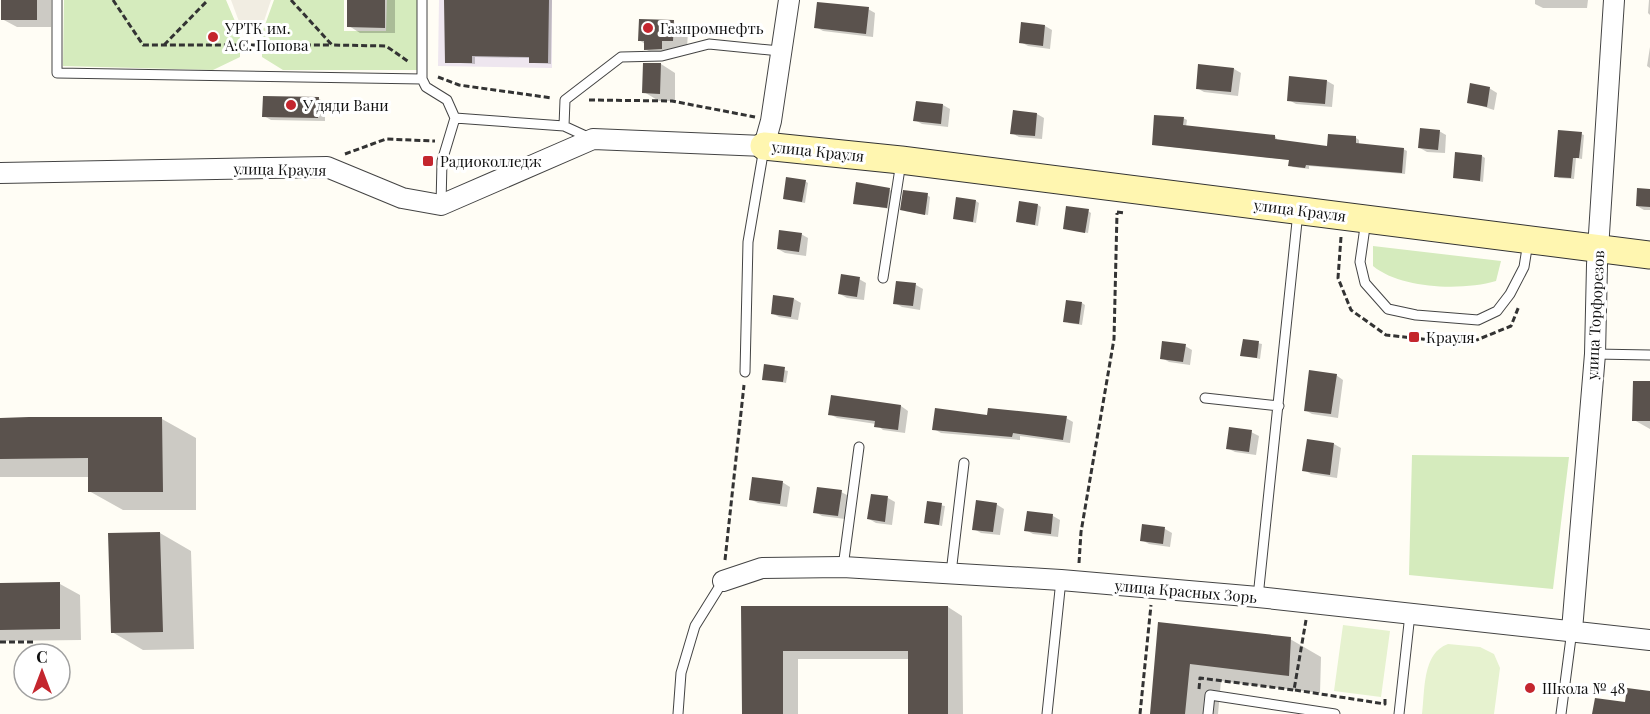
<svg xmlns="http://www.w3.org/2000/svg" width="1650" height="714" font-family="'Playfair Display',serif">
  <rect width="100%" height="100%" fill="#fffdf5"/>
  <path fill="#eee6ef" d="M439,0h113v68l-114,-2z"/>
  <path fill="#d5ebbd" d="M64,0h162l14,33v24l-27,13 -150,-4z
    M274,0h70v31h42l1,-31h30v70h-134l-21,-13v-24z
    M1373,246l128,15 -5,20c-34,10 -95,8 -123,-15z
    M1412,455l157,2 -16,132 -144,-14z"/>
  <path fill="#e6f2cf" d="M1343,625l47,6 -9,66 -47,-6z
    M1448,644l32,3 14,7 6,14 -6,46h-72c3,-23 0,-61 26,-70z"/>
  <path fill="#f1ede2" d="M231,0h40l-9,27h-21z"/>
  <path fill="#0003" d="M2,0h49v27h-34l-15,-8z
    M349,0h46v33h-35l-11,-7z
    M446,0h106l-1,64 -17,-1 -3,-5 -56,-1v7l-29,-2z
    M1535,0h53l-1,8h-44l-8,-4z
    M1649,0h1v15l-2,-2z
    M868,9l7,4 -2,24 -50,-6 -7,-4z
    M673,22l15,8 -1,19 -27,8 -15,-8v-5l-6,-4z
    M1045,26l7,4 -2,19 -22,-3 -7,-4z
    M1650,47v21l-3,-2z
    M661,64l14,9v28h-16l-15,-9z
    M1234,69l7,4 -3,23 -34,-4 -7,-4z
    M1327,81l7,4 -2,22 -36,-3 -7,-4z
    M1489,88l8,5 -3,17 -25,-8z
    M318,98l7,5v18l-54,-1 -7,-4z
    M943,105l7,4 -2,18 -26,-3 -7,-4z
    M1014,112l23,2 7,4 -2,21 -23,-2 -7,-4z
    M1183,118l4,2 -1,7 89,9 3,5 51,6 27,-9 3,2v5l44,4 4,2 -2,23 -96,-8v3l-16,-2 -3,-2v-5l-136,-15z
    M1439,131l7,4 -1,18 -18,-1 -7,-4z
    M1581,134l3,1 -2,24 -6,-1 -2,21 -15,-1 -3,-2z
    M1482,156l3,2 -2,24 -28,-5z
    M805,181l3,2 -3,20 -21,-4z
    M890,190l3,2 -3,17 -35,-6z
    M1650,190v20h-6l-7,-4z
    M927,195l3,2 -2,18 -23,-4z
    M976,201l3,2 -3,20 -21,-4z
    M1038,205l3,2 -3,19 -20,-4z
    M1088,211l3,2 -3,20 -24,-5z
    M801,234l7,4 -2,18 -21,-3 -7,-4z
    M859,279l7,4 -2,17 -17,-2 -7,-4z
    M898,282l18,3 7,4 -3,21 -18,-3 -7,-4z
    M794,299l7,4 -3,17 -19,-3 -7,-4z
    M1082,303l3,2 -3,20 -14,-2z
    M1244,340l18,4 -2,15 -18,-4z
    M1185,346l7,4 -2,15 -21,-3 -7,-4z
    M766,366l22,5 -2,12 -22,-4z
    M1336,375l7,5 -5,38 -26,-4 -7,-4z
    M1650,382v47l-16,-9z
    M901,406l7,5 -3,22 -22,-3 -7,-6 -39,-6 -7,-4z
    M988,417l78,1 7,4 -3,21 -50,-7v4l-79,-7 -7,-4z
    M0,419h162l34,19v72h-73l-34,-19v-14h-89z
    M1251,432l8,4 -3,19 -21,-3 -8,-4z
    M1334,444l7,4 -4,30 -26,-4 -7,-4z
    M782,482l8,5 -3,20 -29,-4 -8,-4z
    M841,492l8,4 -4,23 -23,-3 -7,-4z
    M888,498l7,4 -3,23 -16,-2 -7,-4z
    M928,503l17,3 -3,20 -17,-4z
    M996,504l8,5 -4,26 -19,-2 -7,-4z
    M1028,512l25,4 7,4 -2,17 -25,-3 -7,-4z
    M1144,526l21,3 7,4 -2,14 -21,-3 -7,-4z
    M160,533l31,18 3,98 -51,1 -31,-18z
    M0,584h60l20,11 1,45 -81,1z
    M948,607l14,9 1,98h-53v-55h-112v55h-55v-106z
    M1159,623l131,16 31,18 -1,36 -99,-12 -3,33h-67z"/>
  <path fill="#5a524d" d="M1,0h36v20h-36z
    M347,0h38v28l-38,-1z
    M444,0h105l-1,63h-19v-6l-57,-1v7h-27z
    M817,2l52,5 -3,27 -52,-6z
    M639,19l35,1 -1,21h-11v8l-18,1v-9h-6z
    M1021,22l24,3 -2,21 -24,-3z
    M643,63h18l-1,31 -18,-1z
    M1198,64l36,4 -3,24 -35,-3z
    M1289,76l38,4 -2,24 -38,-3z
    M1470,83l20,4 -3,20 -20,-4z
    M263,96l56,1 -1,21 -56,-1z
    M916,101l27,3 -2,20 -28,-3z
    M1013,110l24,3 -2,23 -25,-2z
    M1154,115l30,2 -1,8 92,10v4l52,7 1,-12 28,2v7l48,5 -2,25 -96,-8 -1,3 -17,-2 1,-6 -137,-15z
    M1420,128l20,2 -2,20 -20,-2z
    M1558,130l24,2 -3,26h-6l-2,20 -17,-1z
    M1455,152l27,3 -2,26 -27,-3z
    M786,177l20,3 -4,22 -19,-3z
    M856,182l34,6 -3,20 -34,-4z
    M1637,188l13,1v18l-14,-1z
    M903,190l25,3 -3,22 -25,-5z
    M956,197l20,3 -3,22 -20,-3z
    M1019,201l19,3 -3,21 -19,-3z
    M1066,206l23,3 -4,24 -22,-4z
    M779,230l23,3 -3,19 -22,-3z
    M841,274l19,3 -3,20 -19,-3z
    M896,281l20,2 -3,23 -20,-2z
    M773,295l21,3 -3,19 -20,-3z
    M1066,300l16,2 -3,22 -16,-2z
    M1243,339l16,2 -2,17 -17,-2z
    M1162,341l24,3 -3,18 -23,-3z
    M764,364l21,3 -2,15 -21,-2z
    M1309,370l28,4 -6,40 -27,-3z
    M1633,381h17v40h-18z
    M831,395l70,10 -3,25 -24,-3 1,-6 -47,-6z
    M935,408l52,7 1,-7 79,8 -4,24 -50,-7 -1,4 -80,-7z
    M29,417h133l1,75h-75v-34l-88,1v-41z
    M1229,427l23,3 -3,22 -23,-3z
    M1307,439l27,4 -4,32 -28,-4z
    M752,477l31,4 -3,23 -31,-4z
    M817,487l25,3 -4,26 -25,-3z
    M871,494l17,2 -3,26 -18,-3z
    M976,500l21,3 -4,29 -21,-2z
    M927,501l15,2 -3,22 -15,-2z
    M1027,511l26,3 -2,20 -27,-3z
    M1142,524l23,3 -2,17 -23,-3z
    M160,532l3,100 -52,1 -3,-100z
    M60,582v47l-60,1v-47z
    M741,606h207v108h-40v-63h-125v63h-41z
    M1158,622l133,15 -2,39 -99,-12 -5,50h-35z
    M1627,688l23,3v23h-58l3,-16 30,4z"/>
  <g fill="none" stroke-linecap="round" stroke-linejoin="round">
    <defs>
      <path id="lane" d="M57,0v73l365,6
        M422,0v79l4,8 21,13 8,18 -13,43 -1,44
        M455,118l109,8 26,12
        M564,126l1,-26 56,-43 41,-1 47,-12 71,7
        M1366,220l-6,42 5,21 23,26 28,6 62,5 19,-9 13,-17 14,-27 4,-25
        M883,278l18,-116
        M1595,354l55,1
        M745,372l3,-130 16,-94
        M1205,398l74,8
        M843,567l16,-120
        M951,573l13,-110
        M1258,597l40,-385
        M678,714l3,-41 14,-47 28,-45
        M1047,714l14,-134
        M1208,714l2,-19 125,19
        M1399,714l11,-100
        M1561,714l11,-84"/>
      <path id="street" d="M0,173l327,-6 75,31 39,7 152,-66 171,7 7,-25 18,-121
        M723,581l39,-13 81,-1 218,13 197,17 392,43
        M1572,630l23,-276 2,-89 17,-265"/>
      <path id="secondary" d="M764,146l137,14 749,95"/>
    </defs>
    <use href="#lane" stroke="#444" stroke-width="11"/>
    <use href="#street" stroke="#444" stroke-width="22"/>
    <use href="#secondary" stroke="#333" stroke-width="29"/>
    <path stroke="#333" stroke-width="3" stroke-dasharray="6 3" stroke-linecap="butt" d="M113,0l30,45h189
      M291,0l41,45 54,1 23,16
      M164,45l44,-45
      M438,77l21,8 93,13
      M589,100l83,1 83,16
      M345,154l41,-15 49,2
      M1117,212l8,1
      M1341,237l-3,41 13,32 35,25 81,9 44,-18 8,-20
      M725,560l19,-175
      M1079,563l2,-31 33,-193 3,-126
      M0,642h33
      M1199,689l1,-11 94,12 12,-70
      M1295,690l90,14v-5
      M1140,714l11,-109"/>
    <use href="#lane" stroke="#fff" stroke-width="9"/>
    <use href="#street" stroke="#fff" stroke-width="20"/>
    <use href="#secondary" stroke="#fff6b0" stroke-width="27"/>
  </g>
  <g fill="#c4262e" stroke="#fff" stroke-width="2">
    <circle cx="648" cy="28" r="6"/>
    <circle cx="213" cy="37" r="6"/>
    <circle cx="291" cy="105" r="6"/>
    <rect x="422" y="155" width="12" height="12" rx="3"/>
    <rect x="1408" y="331" width="12" height="12" rx="3"/>
    <circle cx="1530" cy="688" r="6"/>
  </g>
  <g text-anchor="middle" dominant-baseline="central" stroke-width="6" stroke-linejoin="round" paint-order="stroke">
    <g font-size="15" fill="#111" stroke="#fff" text-anchor="start">
      <text x="225" y="28">УРТК им.<tspan x="225" dy="17">А.С. Попова</tspan></text>
      <text x="660" y="28">Газпромнефть</text>
      <text x="303" y="105">У дяди Вани</text>
      <text x="440" y="161">Радиоколледж</text>
      <text x="1426" y="337">Крауля</text>
      <text x="1542" y="688">Школа № 48</text>
    </g>
    <g font-size="15" fill="#111" stroke="#fff">
      <text transform="translate(818 151) rotate(6)">улица Крауля</text>
      <text transform="translate(280 169) rotate(1)">улица Крауля</text>
      <text transform="translate(1300 210) rotate(7)">улица Крауля</text>
      <text transform="translate(1595 315) rotate(-87)">улица Торфорезов</text>
      <text transform="translate(1186 591) rotate(5)">улица Красных Зорь</text>
    </g>
  </g>
  <g transform="translate(42 672)"><circle r="28" fill="#ffffff" stroke="#a0a0a0" stroke-width="1.5"/>
  <path d="M0-4.5L10 22L0 15L-10 22Z" fill="#c4262e"/>
  <text y="-9" font-size="16" font-weight="bold" text-anchor="middle" fill="#111111">С</text>
  </g>
</svg>
